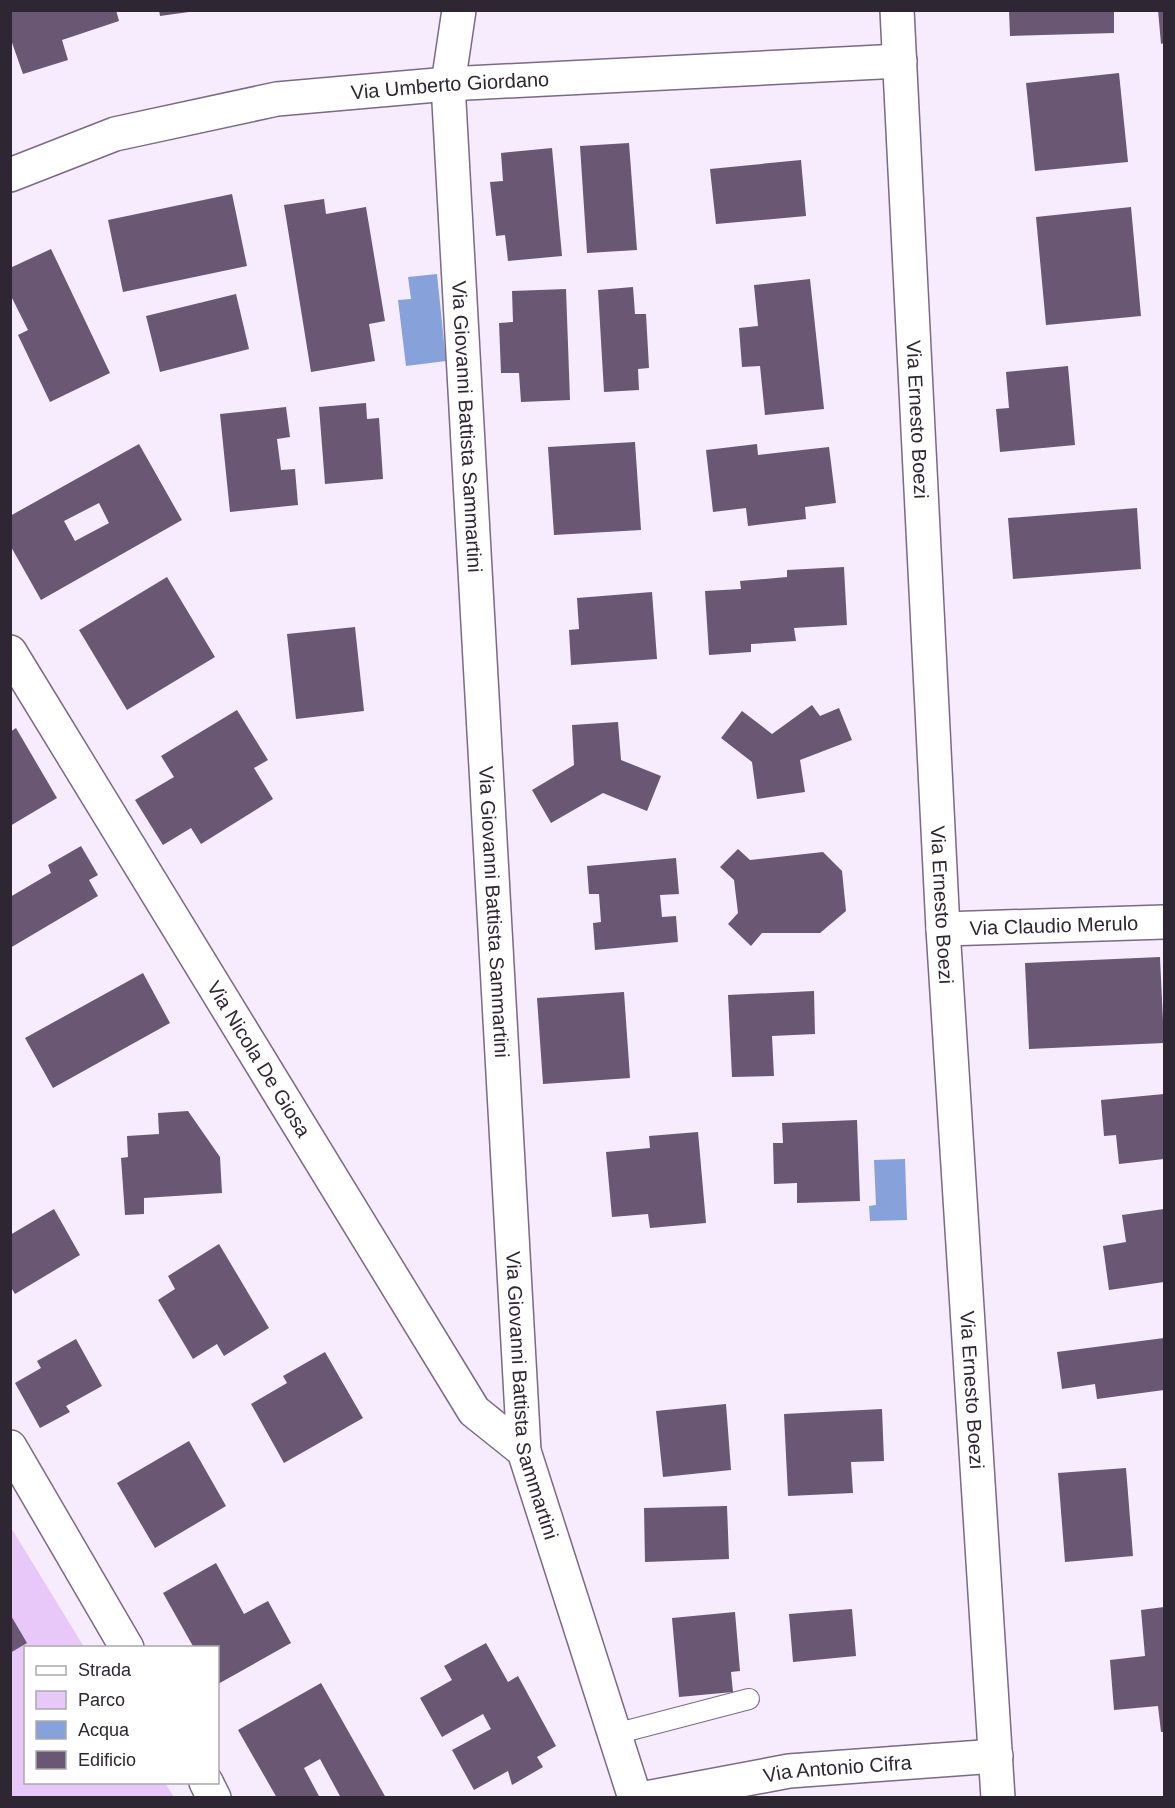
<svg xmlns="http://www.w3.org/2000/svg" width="1175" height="1808" font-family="Helvetica,sans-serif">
  <rect width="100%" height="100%" fill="#f7ebfe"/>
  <path fill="#e7c8f8" d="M10,1526l74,121 -58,1v134l139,1 9,14h-163z"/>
  <path fill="#87a2db" d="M437,274l9,87 -40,5 -8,-66 13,-1 -3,-22z
    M905,1159l2,61 -37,1 -1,-15 7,-1 -2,-45z"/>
  <path fill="#695773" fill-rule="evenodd" d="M10,10h106l3,11 -57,19 6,20 -45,14 -13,-37z
    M159,10h30v2l-29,4z
    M1009,10h105v23l-104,3z
    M1158,10h6v33l-3,1z
    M1119,73l9,89 -93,9 -9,-88z
    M629,143l8,107 -50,3 -7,-107z
    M552,148l10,108 -54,5 -3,-26 -9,1 -6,-54 13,-1 -2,-28z
    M801,160l5,56 -90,8 -6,-55z
    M232,194l15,72 -124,26 -15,-72z
    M324,199l2,15 40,-7 19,114 -16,3 6,37 -64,11 -27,-167z
    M1131,207l10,109 -95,9 -10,-108z
    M51,249l59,124 -60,29 -32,-67 10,-5 -18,-36v-26z
    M810,279l14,130 -59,6 -5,-49 -18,1 -3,-39 19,-2 -4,-41z
    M633,287l2,27h11l3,54 -11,1 1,21 -35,2 -6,-102z
    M566,289l4,111 -49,2 -2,-29h-18l-2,-50 14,-1 -1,-31z
    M236,294l13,55 -89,23 -14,-56z
    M1068,366l7,79 -75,7 -4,-43 13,-1 -3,-36z
    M366,403l1,16 12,-1 4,61 -58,5 -6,-77z
    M286,407l4,30 -13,2 4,31 14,-1 3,36 -68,7 -10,-98z
    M635,442l6,88 -87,5 -6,-88z
    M139,444l43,76 -141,80 -31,-55v-29zM99,503l10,20 -34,18 -11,-20z
    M757,444l1,11 71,-8 7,56 -31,4 1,12 -58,7 -2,-18 -33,4 -7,-62z
    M1137,508l4,61 -128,10 -5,-61z
    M844,567l3,58 -53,3 2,13 -45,3v8l-42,3 -4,-64 36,-2 -1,-8 47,-4v-7z
    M167,577l48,80 -88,53 -48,-80z
    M652,592l5,67 -86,6 -2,-35 10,-1 -2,-31z
    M355,627l9,84 -68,8 -9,-85z
    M812,705l8,11 19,-8 13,32 -52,20 5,32 -48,7 -5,-37 -31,-24 21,-27 30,23z
    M237,710l31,50 -14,8 19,31 -72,45 -10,-16 -28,17 -28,-45 39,-23 -13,-21z
    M618,722l3,38 40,16 -14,35 -44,-18 -52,30 -19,-33 42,-25 -2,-40z
    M16,728l41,70 -47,28v-94z
    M81,846l17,29 -9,5 9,16 -88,52v-51l41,-24 -3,-8z
    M738,849l12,11 73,-8 19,19 4,40 -26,22h-58l-11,13 -23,-22 10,-11 -4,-33 -14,-13z
    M676,858l3,36 -19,1 2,22 14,-1 2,26 -83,8 -2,-27 8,-1 -2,-28h-10l-2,-28z
    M1160,957l4,86 -135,6 -4,-86z
    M143,973l27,50 -117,65 -28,-50z
    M814,991l1,43 -43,2 2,40 -42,1 -4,-82z
    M624,992l6,86 -87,6 -6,-86z
    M1164,1094v65l-45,5 -3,-29 -12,1 -3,-36z
    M188,1111l32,46 2,36 -78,5v16l-19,1 -4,-57 7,-1 -1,-21 32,-2 -1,-21z
    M857,1120l3,81 -63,2v-20l-23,1 -1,-41h10l-1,-20z
    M698,1132l8,91 -56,5 -2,-14 -36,3 -6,-65 44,-4 -1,-12z
    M54,1209l26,46 -65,39 -5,-8v-51z
    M1164,1209v73l-55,8 -6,-44 23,-4 -4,-27z
    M219,1244l50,84 -45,28 -7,-12 -24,15 -35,-59 17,-11 -7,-13z
    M1164,1338v52l-67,9 -2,-15 -33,5 -5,-37z
    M76,1339l26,47 -36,20 4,6 -30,16 -25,-45 26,-15 -4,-7z
    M325,1352l38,66 -79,45 -33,-59 36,-21 -4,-7z
    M726,1404l5,66 -68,7 -7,-66z
    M882,1409l2,52 -33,1 2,31 -65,3 -4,-82z
    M189,1441l37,65 -71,42 -38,-65z
    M1126,1468l7,88 -68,6 -7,-89z
    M727,1506l2,53 -84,3 -1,-54z
    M216,1563l28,51 24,-13 23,42 -73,41v-36h-24l-31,-55z
    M1164,1607v125h-3l-3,-26 -44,4 -4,-50 35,-4 -4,-46z
    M852,1609l4,47 -63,6 -4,-48z
    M735,1612l5,59 -9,1 2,20 -54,5 -7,-79z
    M10,1614l17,29 -17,10z
    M486,1643l22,39 10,-6 38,70 -19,11 6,10 -31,18 -4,-14 -34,19 -22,-40 39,-21 -8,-15 -41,23 -22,-39 32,-18 -8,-14z
    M321,1683l65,115h-45l-21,-39 -16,9 16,30h-43l-39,-68z"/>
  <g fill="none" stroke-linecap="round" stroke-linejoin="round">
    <defs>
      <path id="service" d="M615,1734l134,-35"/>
      <g id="minor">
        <path id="s1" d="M459,10l-11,74 76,1367 111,347"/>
        <path id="s2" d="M897,10l46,919 55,869"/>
        <path id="s3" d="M10,175l105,-41 162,-35 171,-15 452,-23"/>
        <path id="s4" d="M10,652l464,759 50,40"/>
        <path id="s5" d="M943,929l221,-7"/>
        <path d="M10,1447l117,201"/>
        <path d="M206,1782l8,16"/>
        <path id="s6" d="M646,1798l143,-27 207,-15"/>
      </g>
    </defs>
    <use href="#service" stroke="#7b6985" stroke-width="22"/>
    <use href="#minor" stroke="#7b6985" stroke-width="36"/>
    <use href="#service" stroke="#fff" stroke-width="20"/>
    <use href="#minor" stroke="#fff" stroke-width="33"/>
  </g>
  <g text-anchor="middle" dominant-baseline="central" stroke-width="6" stroke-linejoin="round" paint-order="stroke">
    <g font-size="20" fill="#2e2633" stroke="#fff">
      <text stroke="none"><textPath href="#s3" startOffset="452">Via Umberto Giordano</textPath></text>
      <text stroke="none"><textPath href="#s2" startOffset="410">Via Ernesto Boezi</textPath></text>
      <text stroke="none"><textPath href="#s1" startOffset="418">Via Giovanni Battista Sammartini</textPath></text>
      <text stroke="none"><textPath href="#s2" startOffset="896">Via Ernesto Boezi</textPath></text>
      <text stroke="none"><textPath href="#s1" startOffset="904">Via Giovanni Battista Sammartini</textPath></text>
      <text stroke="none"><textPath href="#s5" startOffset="111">Via Claudio Merulo</textPath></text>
      <text stroke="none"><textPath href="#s4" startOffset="477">Via Nicola De Giosa</textPath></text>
      <text stroke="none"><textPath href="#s2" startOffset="1382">Via Ernesto Boezi</textPath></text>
      <text stroke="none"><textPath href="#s1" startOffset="1390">Via Giovanni Battista Sammartini</textPath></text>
      <text stroke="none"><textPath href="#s6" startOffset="194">Via Antonio Cifra</textPath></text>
    </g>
  </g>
  <rect width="1175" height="1808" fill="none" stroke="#2e2633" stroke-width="24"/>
  <rect x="24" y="1646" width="195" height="138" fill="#ffffff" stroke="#aba8ad" stroke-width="1.5"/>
  <rect x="36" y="1666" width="30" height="9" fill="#ffffff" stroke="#aba8ad" stroke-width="1.5"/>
  <text x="78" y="1676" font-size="18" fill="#2e2633">Strada</text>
  <rect x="36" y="1691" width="30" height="18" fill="#e7c8f8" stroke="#aba8ad" stroke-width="1.5"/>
  <text x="78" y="1706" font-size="18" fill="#2e2633">Parco</text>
  <rect x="36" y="1721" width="30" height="18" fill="#87a2db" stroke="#aba8ad" stroke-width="1.5"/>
  <text x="78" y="1736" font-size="18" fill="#2e2633">Acqua</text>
  <rect x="36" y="1751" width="30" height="18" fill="#695773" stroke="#aba8ad" stroke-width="1.5"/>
  <text x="78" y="1766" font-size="18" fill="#2e2633">Edificio</text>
</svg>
